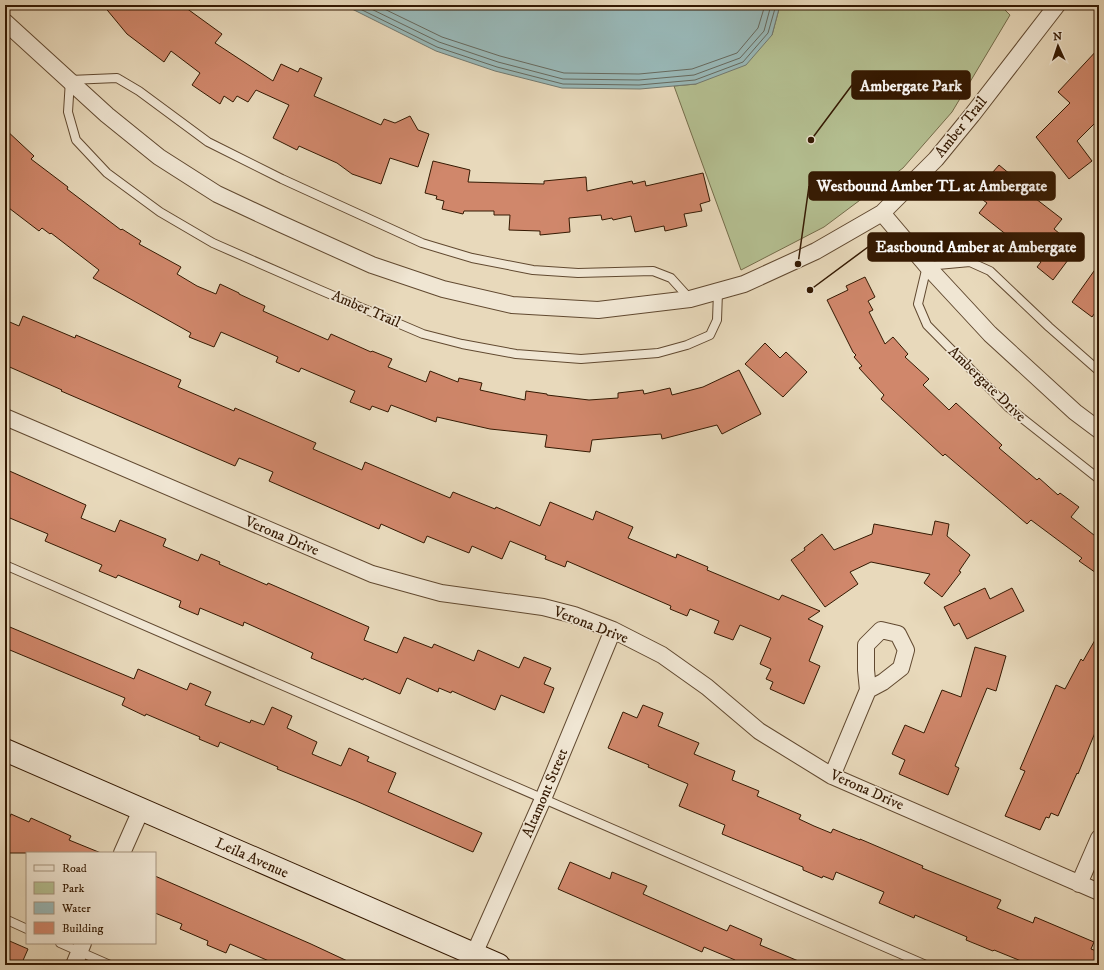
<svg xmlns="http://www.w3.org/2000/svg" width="1104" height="970" font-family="'IM FELL DW Pica',serif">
  <rect width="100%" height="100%" fill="#e8d9bb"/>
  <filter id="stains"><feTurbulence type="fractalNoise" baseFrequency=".005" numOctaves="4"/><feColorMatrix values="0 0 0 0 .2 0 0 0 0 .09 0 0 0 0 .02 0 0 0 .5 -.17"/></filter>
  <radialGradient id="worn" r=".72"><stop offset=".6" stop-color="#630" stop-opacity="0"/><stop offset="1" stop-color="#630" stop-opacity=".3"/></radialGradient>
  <path fill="#b4bf91" stroke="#746c4a" d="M780,5h220l10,10 -58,97 -49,56 -79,59 -83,43 -67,-184 22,-2 76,-49z"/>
  <path fill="#99b9b9" stroke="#717970" d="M344,5h436l-8,30 -26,30 -50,19 -56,5 -78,-1 -67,-17 -59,-20z"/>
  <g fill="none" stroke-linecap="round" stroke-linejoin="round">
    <path stroke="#66695e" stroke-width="1" d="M352,5l85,42 60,20 66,17 76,1 56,-5 48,-18 25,-29 8,-28
      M363,5l76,37 59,20 65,17 76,1 55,-5 46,-17 24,-27 7,-26
      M376,5l66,32 58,19 64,17 75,1 53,-5 45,-16 21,-25 7,-23"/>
  </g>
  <path fill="#d0876b" stroke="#341902" d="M103,5h79l40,29 -7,9 58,38 8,-17 17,8 2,-4 22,10 -8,18 67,29 3,-6 11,4 15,-7 8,14 11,4 -11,33 -28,-9 -9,26 -29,-10 -15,-11 -38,-17 -2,4 -24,-12 16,-33 -33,-15 -8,12 -11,-6 -4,6 -9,-6 -4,8 -28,-19 8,-12 -29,-22 -7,11 -37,-28z
    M1099,48v71l-22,22 15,20 -23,18 -33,-42 34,-34 -12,-11z
    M5,129l29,27 -3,3 37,28 -1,2 54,41 1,-1 19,12 -2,3 42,23 -4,7 20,12 19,8 4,-10 19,9v1l26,12 -2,5 65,29 3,-6 40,18 1,-1 20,8 -4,8 38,15 4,-11 28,11 1,-4 23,5 -2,7 45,10 1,-9 21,3v1l42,5 29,-2v-5l25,-3 1,4 26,-6 2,7 31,-8 36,-17 22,44 -39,20 -5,-9 -55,14 -1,-5 -69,6 -2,12 -45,-5 2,-12 -57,-6 -53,-12 -1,5 -45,-17 -3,7 -16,-6 -2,4 -20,-8 5,-11 -54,-23 -2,4 -23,-10 2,-5 -57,-25 -7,15 -25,-10 2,-4 -98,-55 6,-8 -48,-37 -1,1 -8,-6 -3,3 -34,-26z
    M433,161l37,9 -2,12 76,2v-3l42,-4 1,14 45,-10 1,3 12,-3 1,5 57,-13 7,28 -10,3 2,7 -18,3 3,12 -22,5 -1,-5 -29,6 -4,-16 -18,4 -1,-2 -10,2 -1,-5 -32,3 1,14 -30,3v-4l-31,-1 1,-15h-16v-4h-30l-1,3 -21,-5 2,-8 -8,-2 1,-3 -12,-3z
    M999,165l30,25 -2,2 35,27 -8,10 23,19 -24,32 -16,-13 4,-5 -62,-49 8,-10 -4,-3 4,-5 -8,-7z
    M1099,264v43l-7,10 -20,-15z
    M865,277l10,20 -7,4 5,9 -4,2 16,32 8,-7 15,17 -3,3 24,22 -6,6 26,25 7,-7 46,42 -3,3 38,32 2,-2 19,17 2,-2 19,14 -8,10 28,22v36l-20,-14 3,-3 -51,-38 -4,4 -82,-70 -2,2 -62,-57 3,-4 -25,-27 3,-2 -8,-9 2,-2 -3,-3 -26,-52 21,-10 -2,-4z
    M23,316l52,22 1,-3 105,45 -3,7 56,24 1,-3 81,35 -3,6 49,21 3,-8 85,36 3,-6 42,17 1,-2 44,19 10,-24 43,18 3,-9 37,16 -5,11 48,20 1,-4 31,13 -1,3 72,30 3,-5 38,16 -12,8 15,7 -14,35 11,5 -16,38 -34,-15 3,-7 -7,-3 5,-10 -11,-5 11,-26 -31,-13 -7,15 -19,-7 5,-12 -29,-12 -3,7 -17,-7 1,-3 -60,-26 -44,-19 -2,6 -20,-8 1,-3 -36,-15 -8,18 -30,-13 -3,7 -42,-17 -3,7 -43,-19 -2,5 -110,-48 4,-9 -34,-14 -4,8 -174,-75 1,-1 -57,-25v-45l14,6z
    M765,343l15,15 6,-6 21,20 -24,25 -38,-33z
    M5,469l81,36 -5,13 34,14 5,-12 46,19 -3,7 35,15 3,-7 19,8 -1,2 48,21 1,-2 101,44 -5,13 33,13 7,-16 28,11 2,-4 40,17 4,-11 41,18 5,-11 27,11 -7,16 10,4 -10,25 -43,-18 -6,15 -43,-19 -1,2 -12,-5 -1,4 -31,-14 -7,16 -36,-16 -1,2 -52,-22 2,-5 -69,-31 -1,4 -43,-18 -2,7 -19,-8 2,-6 -63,-26 -2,3 -17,-7 3,-6 -57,-24 3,-7 -43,-18z
    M935,521l14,3 -2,12 23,19 -11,16 2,1 -19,25 -18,-14 6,-9 -59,-12 -21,10 8,12 -33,23 -34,-47 14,-10 -1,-2 18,-14 12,16 38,-16 2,-10 58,11z
    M985,588l5,11 22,-11 12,23 -57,28 -8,-16 -5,3 -10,-19z
    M5,625l129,54 4,-10 49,21 3,-7 21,9 -6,13 45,18 1,-3 13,5 8,-18 20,9 -5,12 30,14 -5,12 29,12 8,-18 20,9 -2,4 29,12 -8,19 94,41 -9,19 -117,-51 -79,-32 1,-2 -58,-25 -2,5 -19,-8 1,-2 -54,-23 -1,2 -23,-11 3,-7 -120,-50z
    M1099,633v90l-21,51 -1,-1 -19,43 -7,-3 -2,5 -3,-1 -6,13 -35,-14 20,-45 -5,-2 36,-84 9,4 16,-30 2,2z
    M975,647l31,9 -10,35 -9,-3 -32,78 4,2 -11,27 -49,-21 6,-14 -13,-6 13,-29 19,8 18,-43 19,7z
    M643,705l20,8 -5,13 41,17 -5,11 41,17 -3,9 27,11 -2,5 44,19 -2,4 15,7 17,7 2,-4 27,11v-1l63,27 -1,2 79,32 -4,8 36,15 2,-6 59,25 -3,7 8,3v13h-68l-37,-15 -1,1 -27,-11 1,-3 -52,-22 -1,3 -35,-15 5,-11 -48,-20 -3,8 -10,-4 -1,2 -19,-8v-3l-81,-33 3,-9 -46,-19 9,-22 -40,-17 1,-2 -41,-17 15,-36 14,6z
    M11,814l18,8 2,-4 40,18 -2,4 32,13h-96v-24z
    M570,862l40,17 2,-7 35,14 -4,8 84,37 3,-6 32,14 -2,6 48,20h-75l2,-5 -31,-13 -2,5 -27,-12 -117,-51z
    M155,876l156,68 45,21h-78l-48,-21 -4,9 -19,-8 1,-4 -28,-12 2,-5 -27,-11z
    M5,939l23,10 -7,16h-16z"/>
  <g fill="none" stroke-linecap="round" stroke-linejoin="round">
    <defs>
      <path id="lane" d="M690,299l-19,-21 -18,-7 -75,2 -45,-3 -61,-12 -50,-15 -140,-64 -74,-37 -69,-51 -22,-13 -47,2 -2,32 8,28 31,33 53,39 53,31 107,47 103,44 39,10 54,10 65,5 77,-6 29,-8 23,-10 7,-15 1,-28
        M1099,371l-50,-44 -59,-56 -20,-9 -43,4 -9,38 9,21 81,82 91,72
        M5,565l921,400
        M5,919l22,10
        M60,943l50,22"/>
      <path id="street" d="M5,22l102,93 52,42 58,37 62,29 93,42 71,24 69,16 86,5 92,-11 54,-15 72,-33 66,-38 54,-54 36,-44 85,-110
        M882,213l45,53 63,68 85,78 24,18
        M5,417l367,157 69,19 102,14 31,8 39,15 49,25 45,32 52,44 73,45 267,116
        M832,776l36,-86 -2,-20v-25l15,-15 17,4 8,16 -5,18 -18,14 -15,8
        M122,853l19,-43
        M1079,884l20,-46
        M474,954l69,-155 70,-169
        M74,965l9,-22"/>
      <path id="secondary" d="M5,750l494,215"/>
    </defs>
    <use href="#lane" stroke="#614930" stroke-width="10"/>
    <use href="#street" stroke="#614930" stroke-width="18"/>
    <use href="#secondary" stroke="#341902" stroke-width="24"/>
    <use href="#lane" stroke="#f0e6d3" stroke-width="8"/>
    <use href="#street" stroke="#f0e6d3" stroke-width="16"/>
    <use href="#secondary" stroke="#f0e6d3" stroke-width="22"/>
  </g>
  <g text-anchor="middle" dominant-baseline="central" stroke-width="3.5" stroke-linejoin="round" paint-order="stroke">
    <g font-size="15" fill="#341902" stroke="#f0e6d3">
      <text transform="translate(961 127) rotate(-51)">Amber Trail</text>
      <text transform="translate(366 309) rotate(23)">Amber Trail</text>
      <text transform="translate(987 384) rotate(44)">Ambergate Drive</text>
      <text transform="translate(282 536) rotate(23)">Verona Drive</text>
      <text transform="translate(591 625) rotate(21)">Verona Drive</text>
      <text transform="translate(867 790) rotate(24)">Verona Drive</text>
      <text transform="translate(545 793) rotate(-67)">Altamont Street</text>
      <text transform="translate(252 858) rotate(24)">Leila Avenue</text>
    </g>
  </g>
  <path fill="none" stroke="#341902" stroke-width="1.5" d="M811 140L852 85M798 264L809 186M810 290L868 247"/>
  <g fill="#341902" stroke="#f0e6d3" stroke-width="1.5">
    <circle cx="811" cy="140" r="4"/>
    <circle cx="798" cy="264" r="4"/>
    <circle cx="810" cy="290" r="4"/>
  </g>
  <g fill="#341902" stroke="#341902" stroke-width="1.5">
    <rect x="852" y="71" width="118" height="28" rx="4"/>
    <rect x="809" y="172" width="246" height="28" rx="4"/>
    <rect x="868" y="233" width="216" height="28" rx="4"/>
  </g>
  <g font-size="16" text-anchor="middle" font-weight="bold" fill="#fff">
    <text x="911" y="91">Ambergate Park</text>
    <text x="932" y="191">Westbound Amber TL at Ambergate</text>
    <text x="976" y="252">Eastbound Amber at Ambergate</text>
  </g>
  <rect width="1104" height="970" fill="none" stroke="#e8d9bb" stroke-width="20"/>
  <rect x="6" y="6" width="1092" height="958" fill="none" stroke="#341902" stroke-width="2"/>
  <rect x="10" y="10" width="1084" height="950" fill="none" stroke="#341902"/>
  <rect x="26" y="852" width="130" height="92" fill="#f0e6d3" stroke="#a5947f"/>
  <rect x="34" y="865" width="20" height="6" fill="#f0e6d3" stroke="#a5947f"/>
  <text x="62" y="872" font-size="12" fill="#341902">Road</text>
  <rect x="34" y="882" width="20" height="12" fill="#b4bf91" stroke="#a5947f"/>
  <text x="62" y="892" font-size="12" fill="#341902">Park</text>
  <rect x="34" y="902" width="20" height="12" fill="#99b9b9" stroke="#a5947f"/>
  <text x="62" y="912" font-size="12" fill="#341902">Water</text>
  <rect x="34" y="922" width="20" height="12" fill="#d0876b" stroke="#a5947f"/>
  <text x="62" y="932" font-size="12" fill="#341902">Building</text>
  <g transform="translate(1058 46) rotate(357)" stroke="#f0e6d3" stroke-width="3" paint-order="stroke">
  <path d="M0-3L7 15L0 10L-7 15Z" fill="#341902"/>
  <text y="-6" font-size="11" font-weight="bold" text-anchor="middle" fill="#341902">N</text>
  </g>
  <rect width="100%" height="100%" filter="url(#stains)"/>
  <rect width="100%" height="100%" fill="url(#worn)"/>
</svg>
